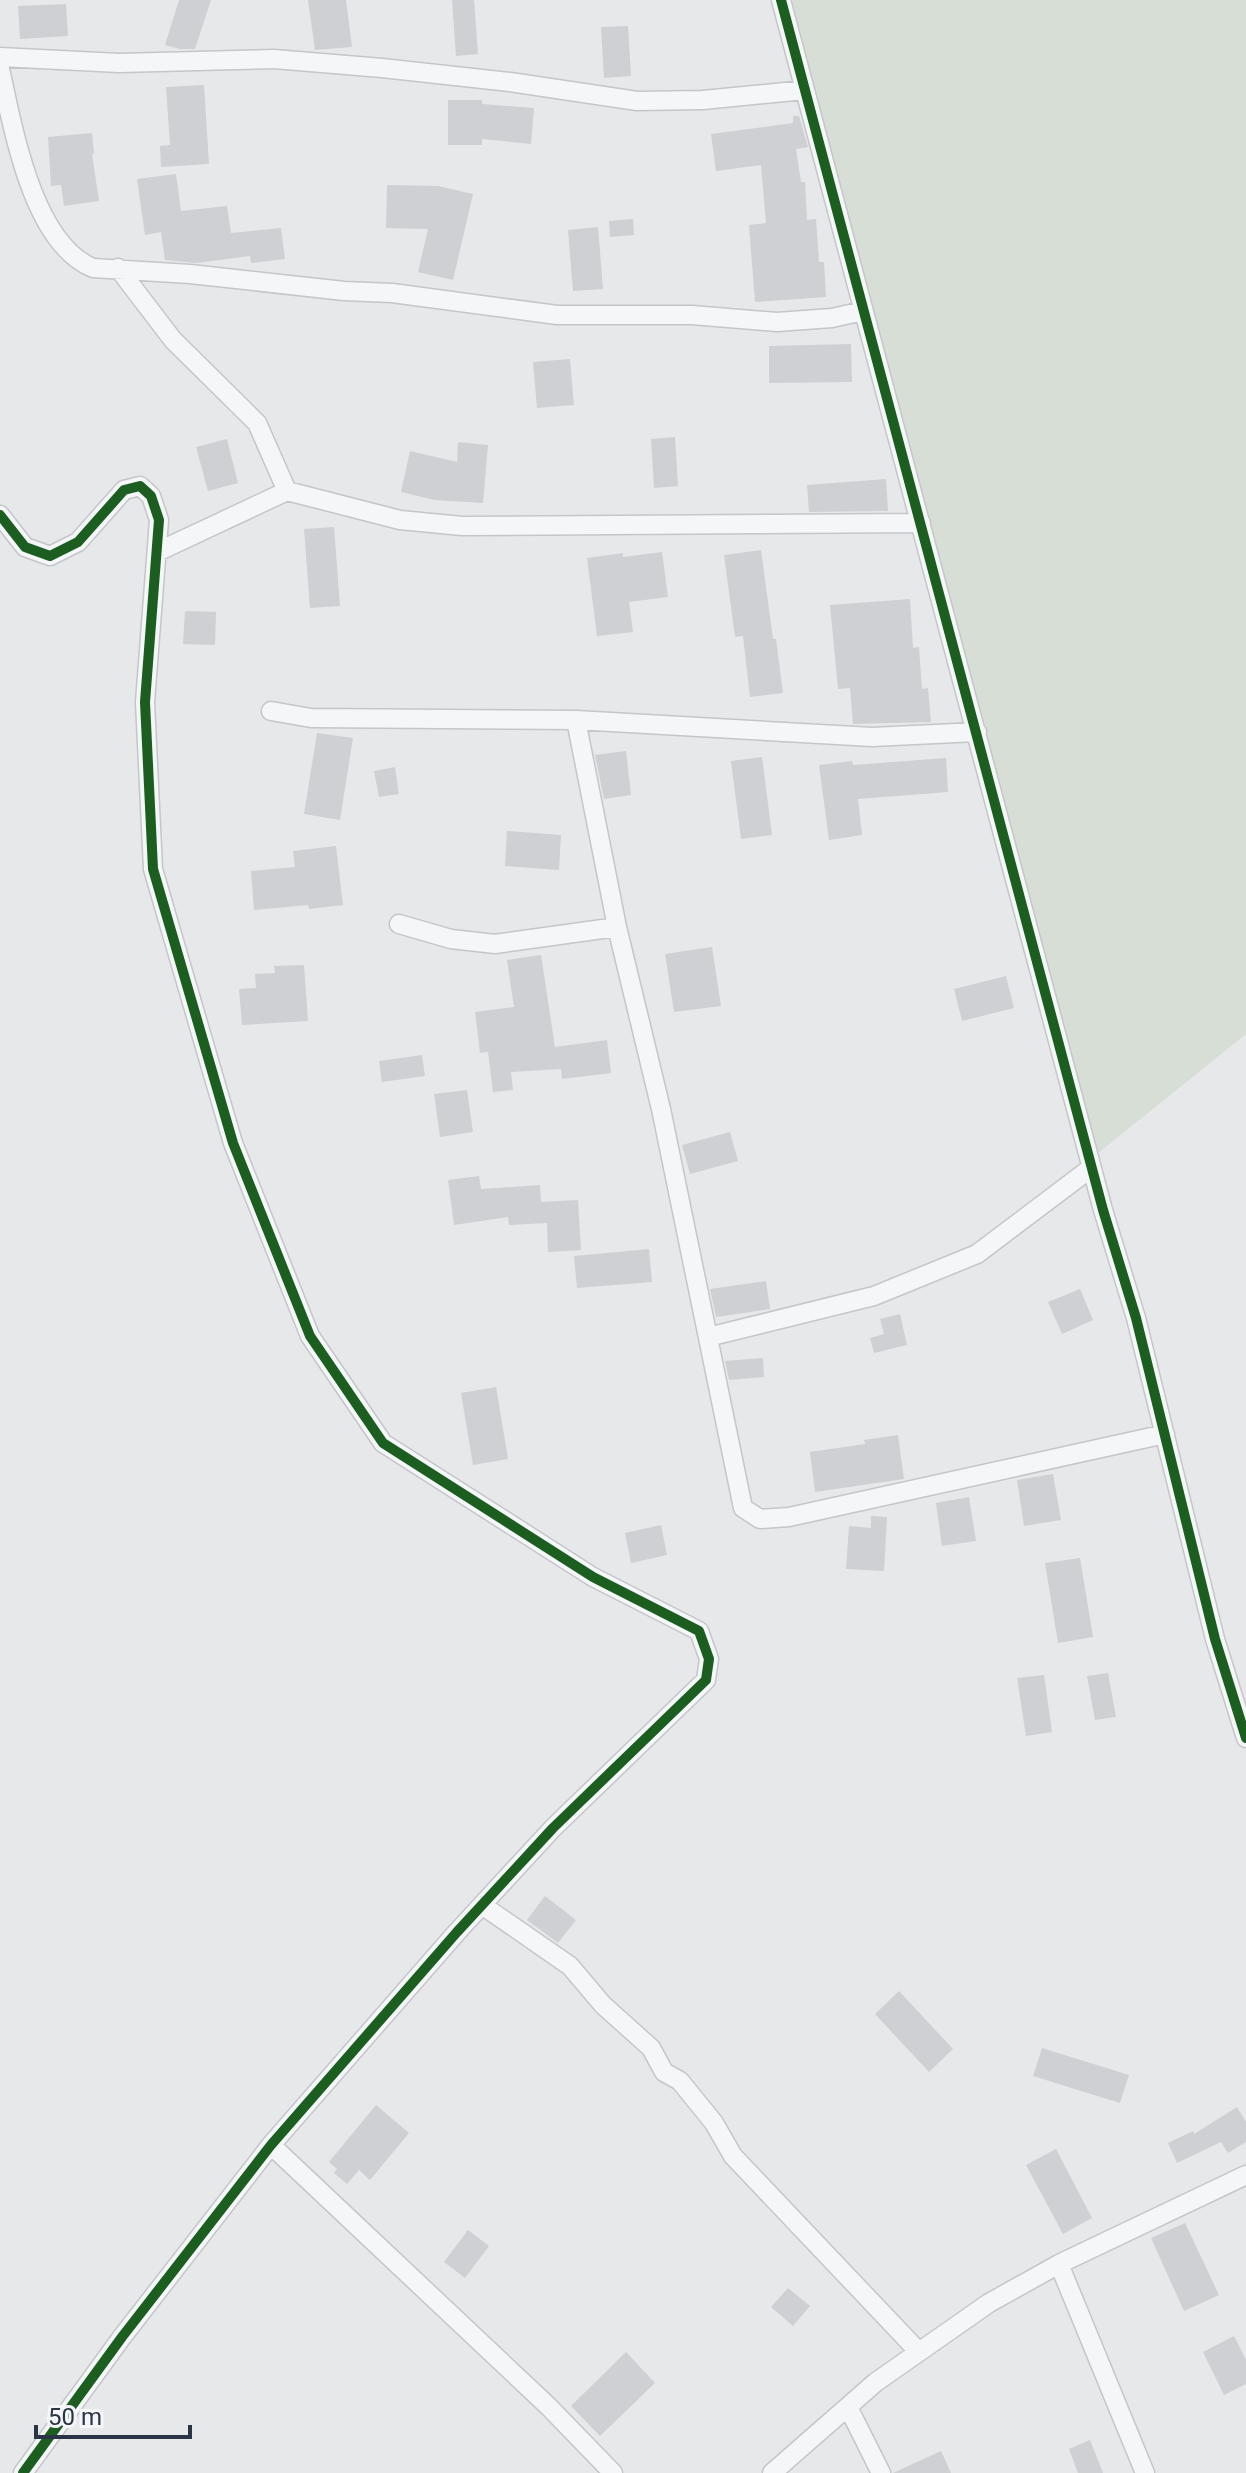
<svg xmlns="http://www.w3.org/2000/svg" width="1246" height="2473" font-family="Roboto,sans-serif">
  <rect width="100%" height="100%" fill="#e6e8ea"/>
  <path fill="#d6ded6" d="M792,0h454v1034l-159,128z"/>
  <path fill="#ced0d3" d="M179,0h32l-16,49h-15l-15,-4z
    M308,0h38l6,47 -37,3z
    M452,0h22l4,54 -22,2z
    M66,4l2,32 -48,3 -2,-33z
    M628,26l3,50 -27,2 -3,-51z
    M204,85l5,79 -48,3 -1,-21 10,-1 -4,-58z
    M448,100h34v4l52,4 -3,36 -49,-5v6h-34z
    M793,116h6l9,31 -12,2 5,33h4l2,38 9,-1 3,43h5l2,35 -71,5 -6,-77 17,-2 -5,-58 -45,6 -5,-37 82,-11z
    M92,133l2,20 -2,1 7,47 -35,5 -3,-21 -10,1 -3,-49z
    M176,174l5,37 46,-5 4,27 50,-5 4,31 -34,4 -1,-7 -54,7 -31,-3 -4,-28 -16,3 -8,-56z
    M387,185l51,1 35,8 -20,86 -35,-8 10,-43 -42,-1z
    M633,219l1,16 -24,2 -1,-16z
    M598,227l5,62 -30,2 -5,-61z
    M851,344l1,38 -83,1v-37z
    M570,359l4,46 -37,3 -4,-46z
    M675,437l3,49 -24,2 -3,-49z
    M227,439l11,44 -30,8 -12,-44z
    M458,442l30,3 -5,58 -48,-3 -34,-8 9,-41 47,11z
    M886,479l2,32 -79,1 -2,-27z
    M334,527l6,79 -30,2 -6,-79z
    M761,550l12,89h3l7,54 -33,4 -7,-61 -8,1 -11,-82z
    M662,552l6,45 -39,5 4,30 -36,4 -10,-78 36,-5v4z
    M910,599l3,49 6,-1 3,42 6,-1 3,34 -78,2 -3,-36 -12,1 -8,-84z
    M185,611l31,1 -1,33 -32,-1z
    M317,733l36,5 -13,82 -36,-6z
    M626,751l5,44 -27,4 -9,-44z
    M762,757l10,78 -31,4 -10,-78z
    M946,758l2,34 -90,7 4,36 -33,5 -10,-75 33,-4 1,4z
    M395,767l4,27 -20,3 -5,-26z
    M507,831l54,4 -2,35 -54,-4z
    M336,846l7,59 -34,4 -1,-4 -54,5 -3,-39 44,-4 -2,-16z
    M712,947l9,59 -47,6 -9,-58z
    M541,955l14,92 52,-7 4,33 -49,6 -1,-10 -50,3 2,18 -20,2 -5,-40 -8,1 -5,-41 39,-5 -7,-47z
    M304,965l4,56 -66,4 -3,-36 17,-1 -1,-14 20,-1 -1,-7z
    M1006,976l8,32 -52,13 -8,-32z
    M422,1055l3,21 -43,6 -3,-21z
    M467,1090l6,42 -33,5 -6,-43z
    M730,1132l8,29 -48,13 -8,-29z
    M479,1176l2,13 59,-4 1,17 37,-2 3,50 -33,2 -1,-29 -38,2 -1,-8 -54,8 -6,-45z
    M649,1249l3,33 -75,6 -3,-32z
    M766,1281l4,28 -54,8 -6,-28z
    M1080,1289l13,31 -31,14 -14,-32z
    M900,1314l7,31 -33,8 -4,-15 14,-4 -4,-15z
    M763,1358l1,19 -35,3 -4,-19z
    M496,1387l12,72 -35,6 -12,-72z
    M898,1435l6,44 -89,13 -5,-40 55,-8 -1,-4z
    M1053,1474l8,46 -37,6 -7,-46z
    M969,1497l7,44 -34,5 -6,-43z
    M871,1516l16,1 -3,54 -38,-2 3,-43 22,2z
    M661,1525l6,30 -36,8 -6,-30z
    M1080,1558l13,79 -35,6 -13,-80z
    M1108,1673l8,44 -21,3 -8,-44z
    M1044,1675l8,57 -26,4 -9,-58z
    M545,1896l31,24 -18,23 -31,-23z
    M899,1991l54,58 -24,23 -54,-58z
    M1042,2048l87,27 -9,28 -87,-27z
    M376,2105l33,28 -39,47 -11,-10 -12,14 -13,-11 3,-4 -8,-7z
    M1237,2107l9,15v20l-18,11 -7,-11 -44,21 -9,-20 25,-12 1,3z
    M1056,2149l36,69 -29,16 -37,-69z
    M1185,2223l34,72 -35,16 -33,-73z
    M468,2230l21,16 -24,32 -21,-16z
    M788,2288l22,18 -17,20 -22,-19z
    M1234,2336l12,24v24l-22,11 -21,-43z
    M626,2352l29,31 -55,53 -29,-30z
    M1090,2440l13,33h-25l-9,-24z
    M941,2451l10,22h-58z"/>
  <g fill="none" stroke-linecap="round" stroke-linejoin="round">
    <defs>
      <path id="minor" d="M781,0l322,1210 33,108 79,321 31,99
        M0,57l119,6 155,-4 108,9 128,14 127,19 66,-1 102,-10
        M0,69c13,58 32,174 93,199l97,6 154,17 48,2 165,22h135l85,7 55,-4 31,-7
        M118,268l55,72 84,83 30,68
        M0,515l25,32 25,9 28,-14 46,-52 16,-4 11,10 8,24 -14,182 8,167 80,274 77,193 73,107 210,134 106,54 10,28 -3,21 -153,148 -96,104 -186,213 -149,192 -99,136
        M157,552l130,-61 113,29 62,6 459,-3
        M271,711l40,7 265,2 296,17 105,-5
        M576,720l41,207 44,182 82,399 17,11 29,-2 376,-83
        M399,924l52,15 44,5 122,-17
        M708,1337l166,-41 103,-42 114,-86
        M482,1905l88,61 33,39 48,43 13,24 16,9 34,42 19,33 186,196
        M271,2145l277,261 65,67
        M1059,2264l86,209
        M848,2407l33,66
        M772,2473l104,-91 113,-79 70,-39 187,-89"/>
    </defs>
    <use href="#minor" stroke="#c4c6c8" stroke-width="21"/>
    <use href="#minor" stroke="#f5f6f7" stroke-width="18"/>
    <defs>
      <path id="cycleway" d="M781,0l322,1210 33,108 79,321 31,99
        M0,515l25,32 25,9 28,-14 46,-52 16,-4 11,10 8,24 -14,182 8,167 80,274 77,193 73,107 210,134 106,54 10,28 -3,21 -153,148 -96,104 -186,213 -149,192 -99,136"/>
    </defs>
    <use href="#cycleway" stroke="#f4f6f9" stroke-width="15"/>
    <use href="#cycleway" stroke="#1b5e20" stroke-width="10"/>
  </g>
  <path d="M36 2425v12h154v-12" fill="none" stroke="#2b3445" stroke-width="4"/>
  <text x="48" y="2425" font-size="24" fill="#2b3445" stroke="#f4f6f9" stroke-width="6" paint-order="stroke">50 m</text>
</svg>
